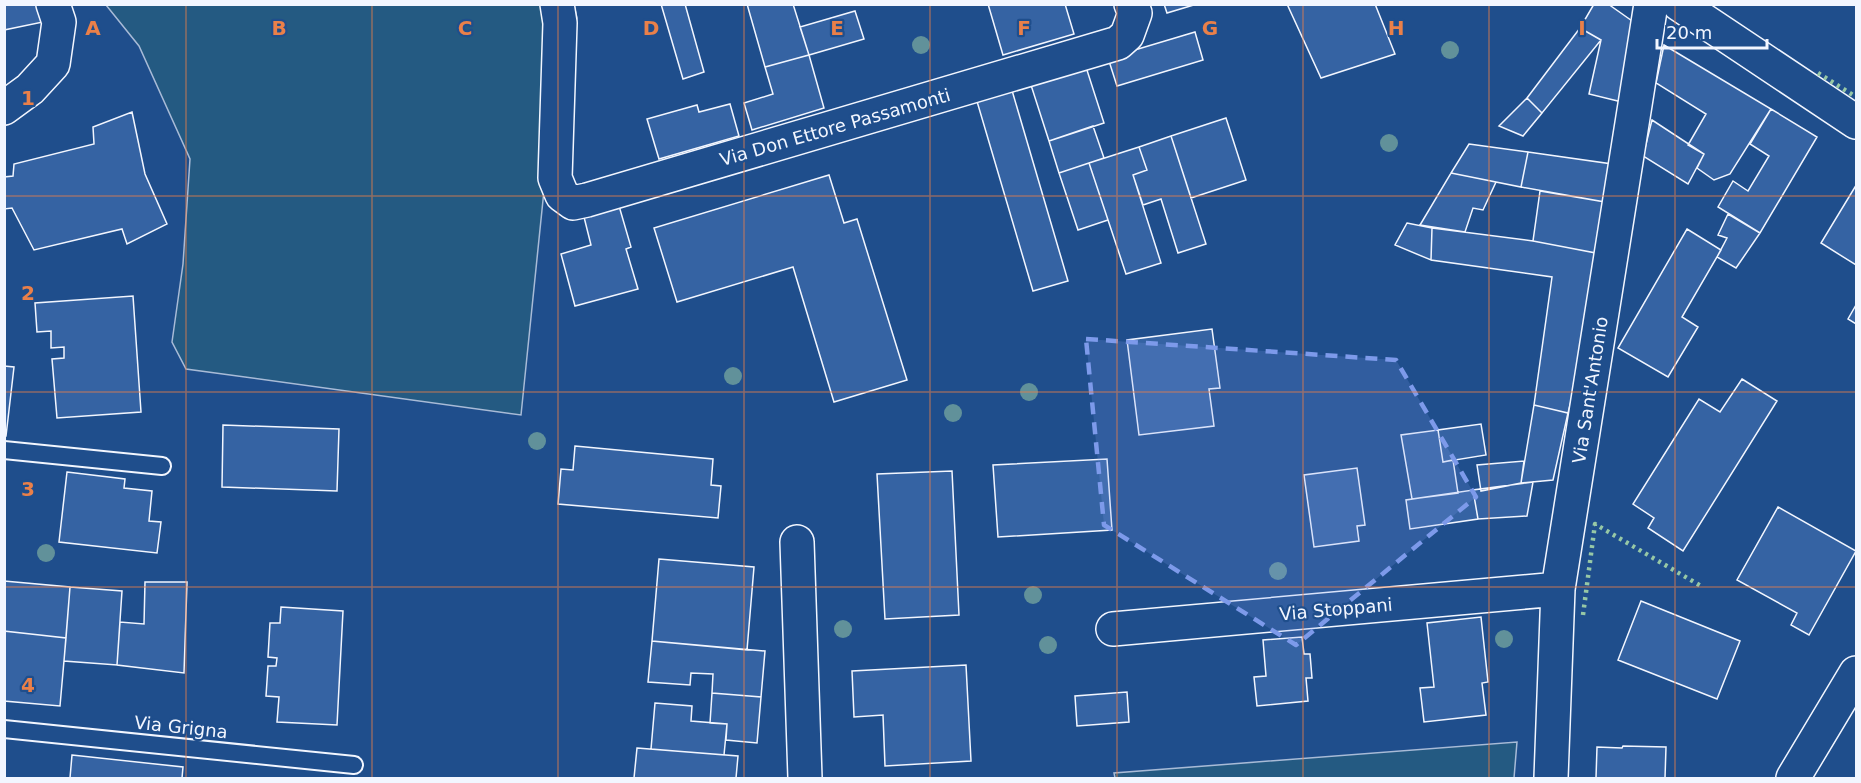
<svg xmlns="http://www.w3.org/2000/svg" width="1861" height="783" font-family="'DejaVu Sans',sans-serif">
  <rect width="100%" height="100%" fill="#1f4e8c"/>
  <path fill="#245a82" stroke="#a8bbd7" stroke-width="1.5" d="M106,5h468l3,13 -30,143 -26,254 -335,-46 -14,-27 11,-78 7,-105 -51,-113z
    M1517,742l-3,36h-399l-1,-5z"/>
  <path fill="#3563a3" stroke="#f2f6ff" stroke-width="1.5" d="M4,4h34l5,18 -39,8z
    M661,4h24l19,68 -21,7z
    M747,4h46l16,51 -44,12z
    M988,4h77l9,30 -71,21z
    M1164,4h33l-30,9z
    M1287,4h88l20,50 -74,24z
    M1594,4h14l27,19 -13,79 -33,-8 12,-54 -21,-12z
    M855,11l9,28 -55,16 -9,-28z
    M1580,28l21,12 -59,73 -15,-15z
    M1195,32l8,28 -86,26 -9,-28z
    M1664,45l107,64 -41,65 -16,6 -17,-12 7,-14 -16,-9 18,-31 -50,-31z
    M809,55l15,53 -72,22 -8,-27 29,-9 -8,-27z
    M1085,64l19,59 -55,18 -19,-59z
    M1011,87l57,194 -35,10 -57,-193z
    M1527,98l15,15 -19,23 -24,-10z
    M730,104l9,32 -80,23 -12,-40 50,-14 2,7z
    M1771,109l46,28 -57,96 -42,-26 15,-26 15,10 21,-35 -19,-12z
    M132,112l13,62 22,50 -40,20 -5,-15 -88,21 -22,-42 -8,1v-32l9,-1 1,-12 80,-20 -1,-17z
    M1226,118l20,62 -55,18 -20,-62z
    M1652,120l52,34 -16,30 -45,-28z
    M1093,126l11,32 -45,15 -10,-32z
    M1171,136l35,108 -28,9 -17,-54 -18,6 -10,-30 14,-5 -8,-23z
    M1469,144l59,8 -7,35 -70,-14z
    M1139,147l8,23 -14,5 28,88 -35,11 -37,-111z
    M1528,152l84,12 -7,38 -84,-15z
    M1089,163l19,57 -30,10 -19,-57z
    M1451,173l45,9 -13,28 -10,-2 -8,24 -45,-7z
    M829,175l15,48 13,-4 50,161 -73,22 -41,-135 -116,35 -23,-74z
    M1855,187l1,1v77l-35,-22z
    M1540,191l65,11 -9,51 -63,-12z
    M617,199l14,48 -5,2 12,40 -63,17 -14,-52 30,-9 -9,-36z
    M1728,214l32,19 -24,35 -19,-11 10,-19 -9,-3z
    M1407,223l25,5 -1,32 -36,-15z
    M1432,228l101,13 63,12 -15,109 -13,51 -34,-8 18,-128 -121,-17z
    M1687,229l34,21 -39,67 16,10 -30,50 -50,-29z
    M133,296l8,116 -84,6 -5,-59 12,-1v-11l-13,1v-17l-14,1 -2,-29z
    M1856,305v19l-8,-5z
    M1212,329l8,59 -11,1 5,37 -75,9 -12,-95z
    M4,366l10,1 -8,69h-2z
    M1742,379l35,22 -94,150 -35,-23 6,-10 -21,-14 66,-105 21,13z
    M1534,405l34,8 -15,67 -32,3z
    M1481,424l5,31 -43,7 -5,-32z
    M223,425l116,4 -2,62 -115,-4z
    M1438,430l5,32 10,-2 5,33 -46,6 -11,-64z
    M575,446l138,13 -2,26 10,1 -3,32 -160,-14 3,-35 12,1z
    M1107,459l5,71 -114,7 -5,-72z
    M1524,461l-3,22 -40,8 -4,-26z
    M1357,468l8,57 -8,1 2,15 -45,6 -10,-72z
    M952,471l7,144 -74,4 -8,-145z
    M67,472l58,7 -1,9 28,3 -3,30 12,1 -4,31 -98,-11z
    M1533,482l-6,34 -49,3 -5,-29z
    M1473,490l5,29 -68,10 -4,-29z
    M1778,507l78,44 -47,84 -18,-10 6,-12 -60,-33z
    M659,559l95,8 -7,83 -95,-9z
    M4,581l66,6 -4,51 -62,-7z
    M145,582h42l-3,91 -67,-8 3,-43 24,2z
    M70,587l52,4 -5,74 -53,-4z
    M1641,601l99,40 -23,58 -99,-39z
    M281,607l62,4 -6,114 -60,-3 2,-25 -13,-1 2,-30h8l1,-8 -9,-1 2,-34h10z
    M1481,617l7,65 -6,1 4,32 -62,7 -4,-34 14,-1 -7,-64z
    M4,631l62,7 -6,68 -56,-5z
    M1302,637l2,17h6l2,24h-6l2,23 -51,5 -3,-29 12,-1 -3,-36z
    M652,641l113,10 -4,46 -49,-4 1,-19 -22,-1 -1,12 -42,-3z
    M966,665l5,96 -86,5 -2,-51 -29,2 -2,-46z
    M1127,692l2,30 -52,4 -2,-30z
    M712,693l49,4 -4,46 -31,-3 1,-16 -17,-1z
    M655,703l37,3 -1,15 36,3 -3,31 -73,-6z
    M1623,746l43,1 -1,31h-69l1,-31 25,1z
    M637,748l101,8 -2,22h-102z
    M72,755l111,12 -1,11h-112z"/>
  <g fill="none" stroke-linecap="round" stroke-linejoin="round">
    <defs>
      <path id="service" d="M4,450l158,16
        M4,729l350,36"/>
      <path id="minor" d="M557,4l3,19 -5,155 7,17 11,8 14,-3 531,-157 9,-8 8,-22 -4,-9
        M1679,4l177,118
        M4,108l26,-19 23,-25 6,-42 -6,-18
        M797,542l8,236
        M1113,629l445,-40
        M1551,778l7,-189 93,-585
        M1793,778l63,-105"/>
    </defs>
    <use href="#service" stroke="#f2f6ff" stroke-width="20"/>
    <use href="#minor" stroke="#f2f6ff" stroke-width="36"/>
    <use href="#service" stroke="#1f4e8c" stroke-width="16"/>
    <use href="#minor" stroke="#1f4e8c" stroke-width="33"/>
    <path stroke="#97c8a6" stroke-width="4.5" stroke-dasharray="3 4.5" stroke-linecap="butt" d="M1818,73l38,24
      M1583,615l12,-91 106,62"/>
  </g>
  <g fill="#61919a">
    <circle cx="921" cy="45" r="9"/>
    <circle cx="1450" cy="50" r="9"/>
    <circle cx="1389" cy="143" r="9"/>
    <circle cx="733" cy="376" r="9"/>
    <circle cx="1029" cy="392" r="9"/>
    <circle cx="953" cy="413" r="9"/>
    <circle cx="537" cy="441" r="9"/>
    <circle cx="46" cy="553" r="9"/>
    <circle cx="1278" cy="571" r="9"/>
    <circle cx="1033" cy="595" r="9"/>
    <circle cx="843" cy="629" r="9"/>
    <circle cx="1504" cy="639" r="9"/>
    <circle cx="1048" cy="645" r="9"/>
  </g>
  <path fill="#7d9aea" fill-opacity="0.2" stroke="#7d9aea" stroke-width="4.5" stroke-dasharray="12 8" stroke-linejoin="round" d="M1086,339l310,21 80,137 -180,148 -192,-120z"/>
  <path fill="none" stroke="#ea8049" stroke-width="1.5" stroke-opacity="0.55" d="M186,4v774M372,4v774M558,4v774M744,4v774M930,4v774M1117,4v774M1303,4v774M1489,4v774M1675,4v774M4,196h1852M4,392h1852M4,587h1852"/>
  <g text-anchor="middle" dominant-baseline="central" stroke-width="4.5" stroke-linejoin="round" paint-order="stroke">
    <g font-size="18" fill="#f2f6ff" stroke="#1f4e8c">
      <text transform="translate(835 127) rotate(-16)">Via Don Ettore Passamonti</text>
      <text transform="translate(1590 390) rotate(-81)">Via Sant'Antonio</text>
      <text transform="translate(1336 609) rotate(-5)">Via Stoppani</text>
      <text transform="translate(181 727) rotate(6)">Via Grigna</text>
    </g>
  </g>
  <g font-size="20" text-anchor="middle" font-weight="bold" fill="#ea8049" stroke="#1f4e8c" stroke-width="4.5" stroke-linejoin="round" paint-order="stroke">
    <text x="93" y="35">A</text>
    <text x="279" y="35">B</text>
    <text x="465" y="35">C</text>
    <text x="651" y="35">D</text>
    <text x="837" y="35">E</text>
    <text x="1024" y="35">F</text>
    <text x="1210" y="35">G</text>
    <text x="1396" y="35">H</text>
    <text x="1582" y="35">I</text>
    <text x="28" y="105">1</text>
    <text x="28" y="300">2</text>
    <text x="28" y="496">3</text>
    <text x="28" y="692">4</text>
  </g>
  <rect width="1861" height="783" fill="none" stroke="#f2f6ff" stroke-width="12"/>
  <path d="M1657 39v9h110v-9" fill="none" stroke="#f2f6ff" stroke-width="3"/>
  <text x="1666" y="39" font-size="18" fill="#f2f6ff" stroke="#1f4e8c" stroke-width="4.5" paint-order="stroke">20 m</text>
</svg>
